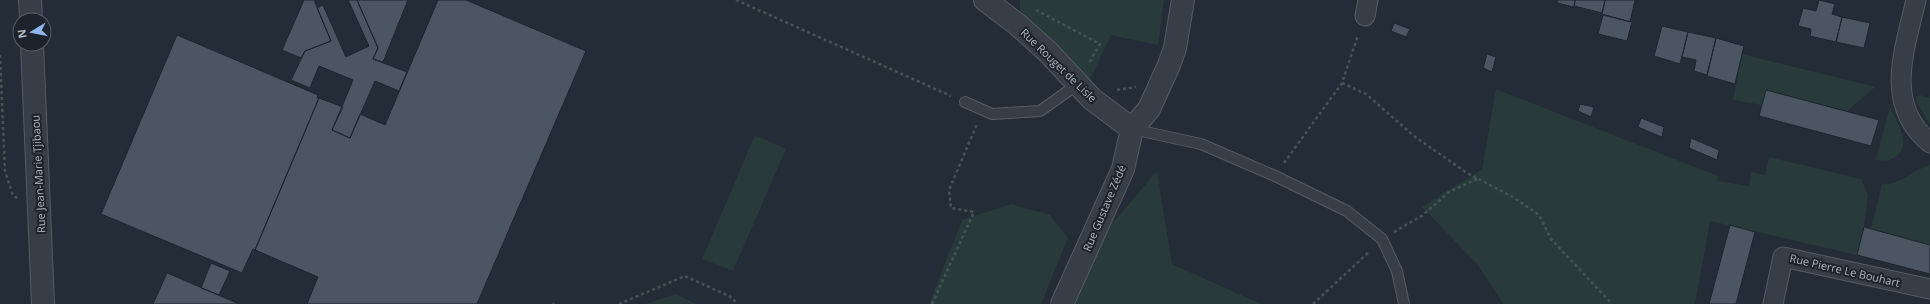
<svg xmlns="http://www.w3.org/2000/svg" width="1930" height="304" font-family="'Open Sans',sans-serif">
  <rect width="100%" height="100%" fill="#242c37"/>
  <path fill="#283a3a" d="M1020,0h144l-6,45 -47,-10 -19,41 -4,3 -68,-69z
    M1742,54l133,33 -28,24 -81,-21 -4,15 -29,-5z
    M1496,89l222,87 -1,5 32,5 2,-14 14,3 4,-18 92,22 7,16 -4,32 -7,28 -147,-34 -15,83h-192l-26,-40 -55,-57 60,-38z
    M1920,95l10,3v27l-13,-22 -1,-6z
    M1890,107c6,14 22,36 7,49 -7,5 -13,6 -21,3z
    M755,135l31,14 -53,122 -31,-12z
    M1930,165v80l-59,-16 11,-45c16,3 32,-15 48,-19z
    M1157,171l15,93 89,40h-186l29,-71z
    M1011,204l39,11 18,23 -27,66h-112l33,-84z
    M676,294l20,10h-51z"/>
  <path fill="#4c5662" stroke="#1e252e" d="M304,0h10l17,41 -26,10 -4,7 -19,-8z
    M348,0h9l21,48 -5,11 34,13 -8,19 -24,-10 -25,57 -18,-8 21,-50 -34,-14 -9,22 -19,-8 14,-29 26,-10 -14,-33 6,-3 23,52 23,-11z
    M357,0h51l-25,62 -10,-3 5,-11z
    M438,0h28l120,51 -109,253h-170l11,-27 -63,-27 64,-152 24,9 -11,23 18,8 10,-24 25,11z
    M1558,0h17l-1,7 -17,-4z
    M1575,0h30l-3,13 -28,-7z
    M1605,0h30l-5,22 -28,-8z
    M1819,0l16,4 -3,10 10,3 -6,25 -26,-6 1,-7 -13,-3 5,-18 13,3z
    M1603,15l29,7 -5,19 -29,-7z
    M1842,17l28,6 -6,25 -28,-6z
    M1394,23l16,6 -4,8 -15,-6z
    M1662,26l26,6 -8,32 -26,-8z
    M1688,32l28,6 -9,37 -13,-4 2,-11 -14,-3z
    M177,35l141,60 -1,3h2l-64,152 -2,-1 -11,24 -141,-59z
    M1716,38l28,8 -9,38 -28,-8z
    M1487,54l9,3 -4,15 -9,-4z
    M1766,90l113,30 -8,26 -112,-30z
    M1580,104l14,3 -3,10 -13,-6z
    M1641,118l23,9 -2,10 -24,-10z
    M1691,138l28,12 -2,10 -28,-12z
    M1730,225l25,7 -19,72h-27z
    M1864,227l66,18v29l-73,-19z
    M211,263l19,8 -11,24 -18,-7z
    M167,273l19,8 53,23h-86z"/>
  <g fill="none" stroke-linecap="round" stroke-linejoin="round">
    <defs>
      <path id="service" d="M965,102l27,12 48,-3 38,-27
        M1132,129l69,15 74,32 72,35 35,28 15,32 7,33"/>
      <path id="minor" d="M1916,0c-11,49 -33,104 14,143
        M1365,16l3,-16
        M1773,304l10,-47 147,32"/>
      <path id="tertiary" d="M30,0l1,20
        M985,0l33,25 30,27 44,47 40,30
        M32,44l11,260
        M1062,304l61,-135 9,-40 17,-20 20,-44 6,-17 8,-48"/>
    </defs>
    <use href="#service" stroke="#555c65" stroke-width="12"/>
    <use href="#minor" stroke="#555c65" stroke-width="21"/>
    <use href="#tertiary" stroke="#555c65" stroke-width="24"/>
    <path stroke="#455557" stroke-width="2.5" stroke-dasharray="3 3" stroke-linecap="butt" d="M736,0l215,96
      M1036,10l64,34 -11,19
      M0,55l5,116 8,25 5,2
      M1342,83l24,11 48,42 53,37 46,24 26,18 12,24 61,65
      M1117,90l19,-3
      M1284,163l58,-80 16,-48
      M1394,232l29,-17 26,-23 28,-13
      M553,304l1,-1
      M619,304l66,-28 48,22 3,6
      M932,304l42,-92 -23,-4 -2,-18 28,-66
      M1313,304l57,-53"/>
    <use href="#service" stroke="#373e47" stroke-width="10"/>
    <use href="#minor" stroke="#373e47" stroke-width="19"/>
    <use href="#tertiary" stroke="#373e47" stroke-width="22"/>
  </g>
  <g text-anchor="middle" dominant-baseline="central" stroke-width="4" stroke-linejoin="round" paint-order="stroke">
    <g font-size="11" fill="#b2b9c3" stroke="#1c232c">
      <text transform="translate(1059 65) rotate(44)">Rue Rouget de Lisle</text>
      <text transform="translate(38 174) rotate(-93)">Rue Jean-Marie Tjibaou</text>
      <text transform="translate(1104 208) rotate(-67)">Rue Gustave Zédé</text>
      <text transform="translate(1845 270) rotate(13)">Rue Pierre Le Bouhart</text>
    </g>
  </g>
  <g transform="translate(32 32) rotate(260)"><circle r="19" fill="#1c232c" stroke="#585f68"/>
  <path d="M0-3L7 15L0 10L-7 15Z" fill="#8fb5eb"/>
  <text y="-6" font-size="11" font-weight="bold" text-anchor="middle" fill="#b2b9c3">N</text>
  </g>
</svg>
